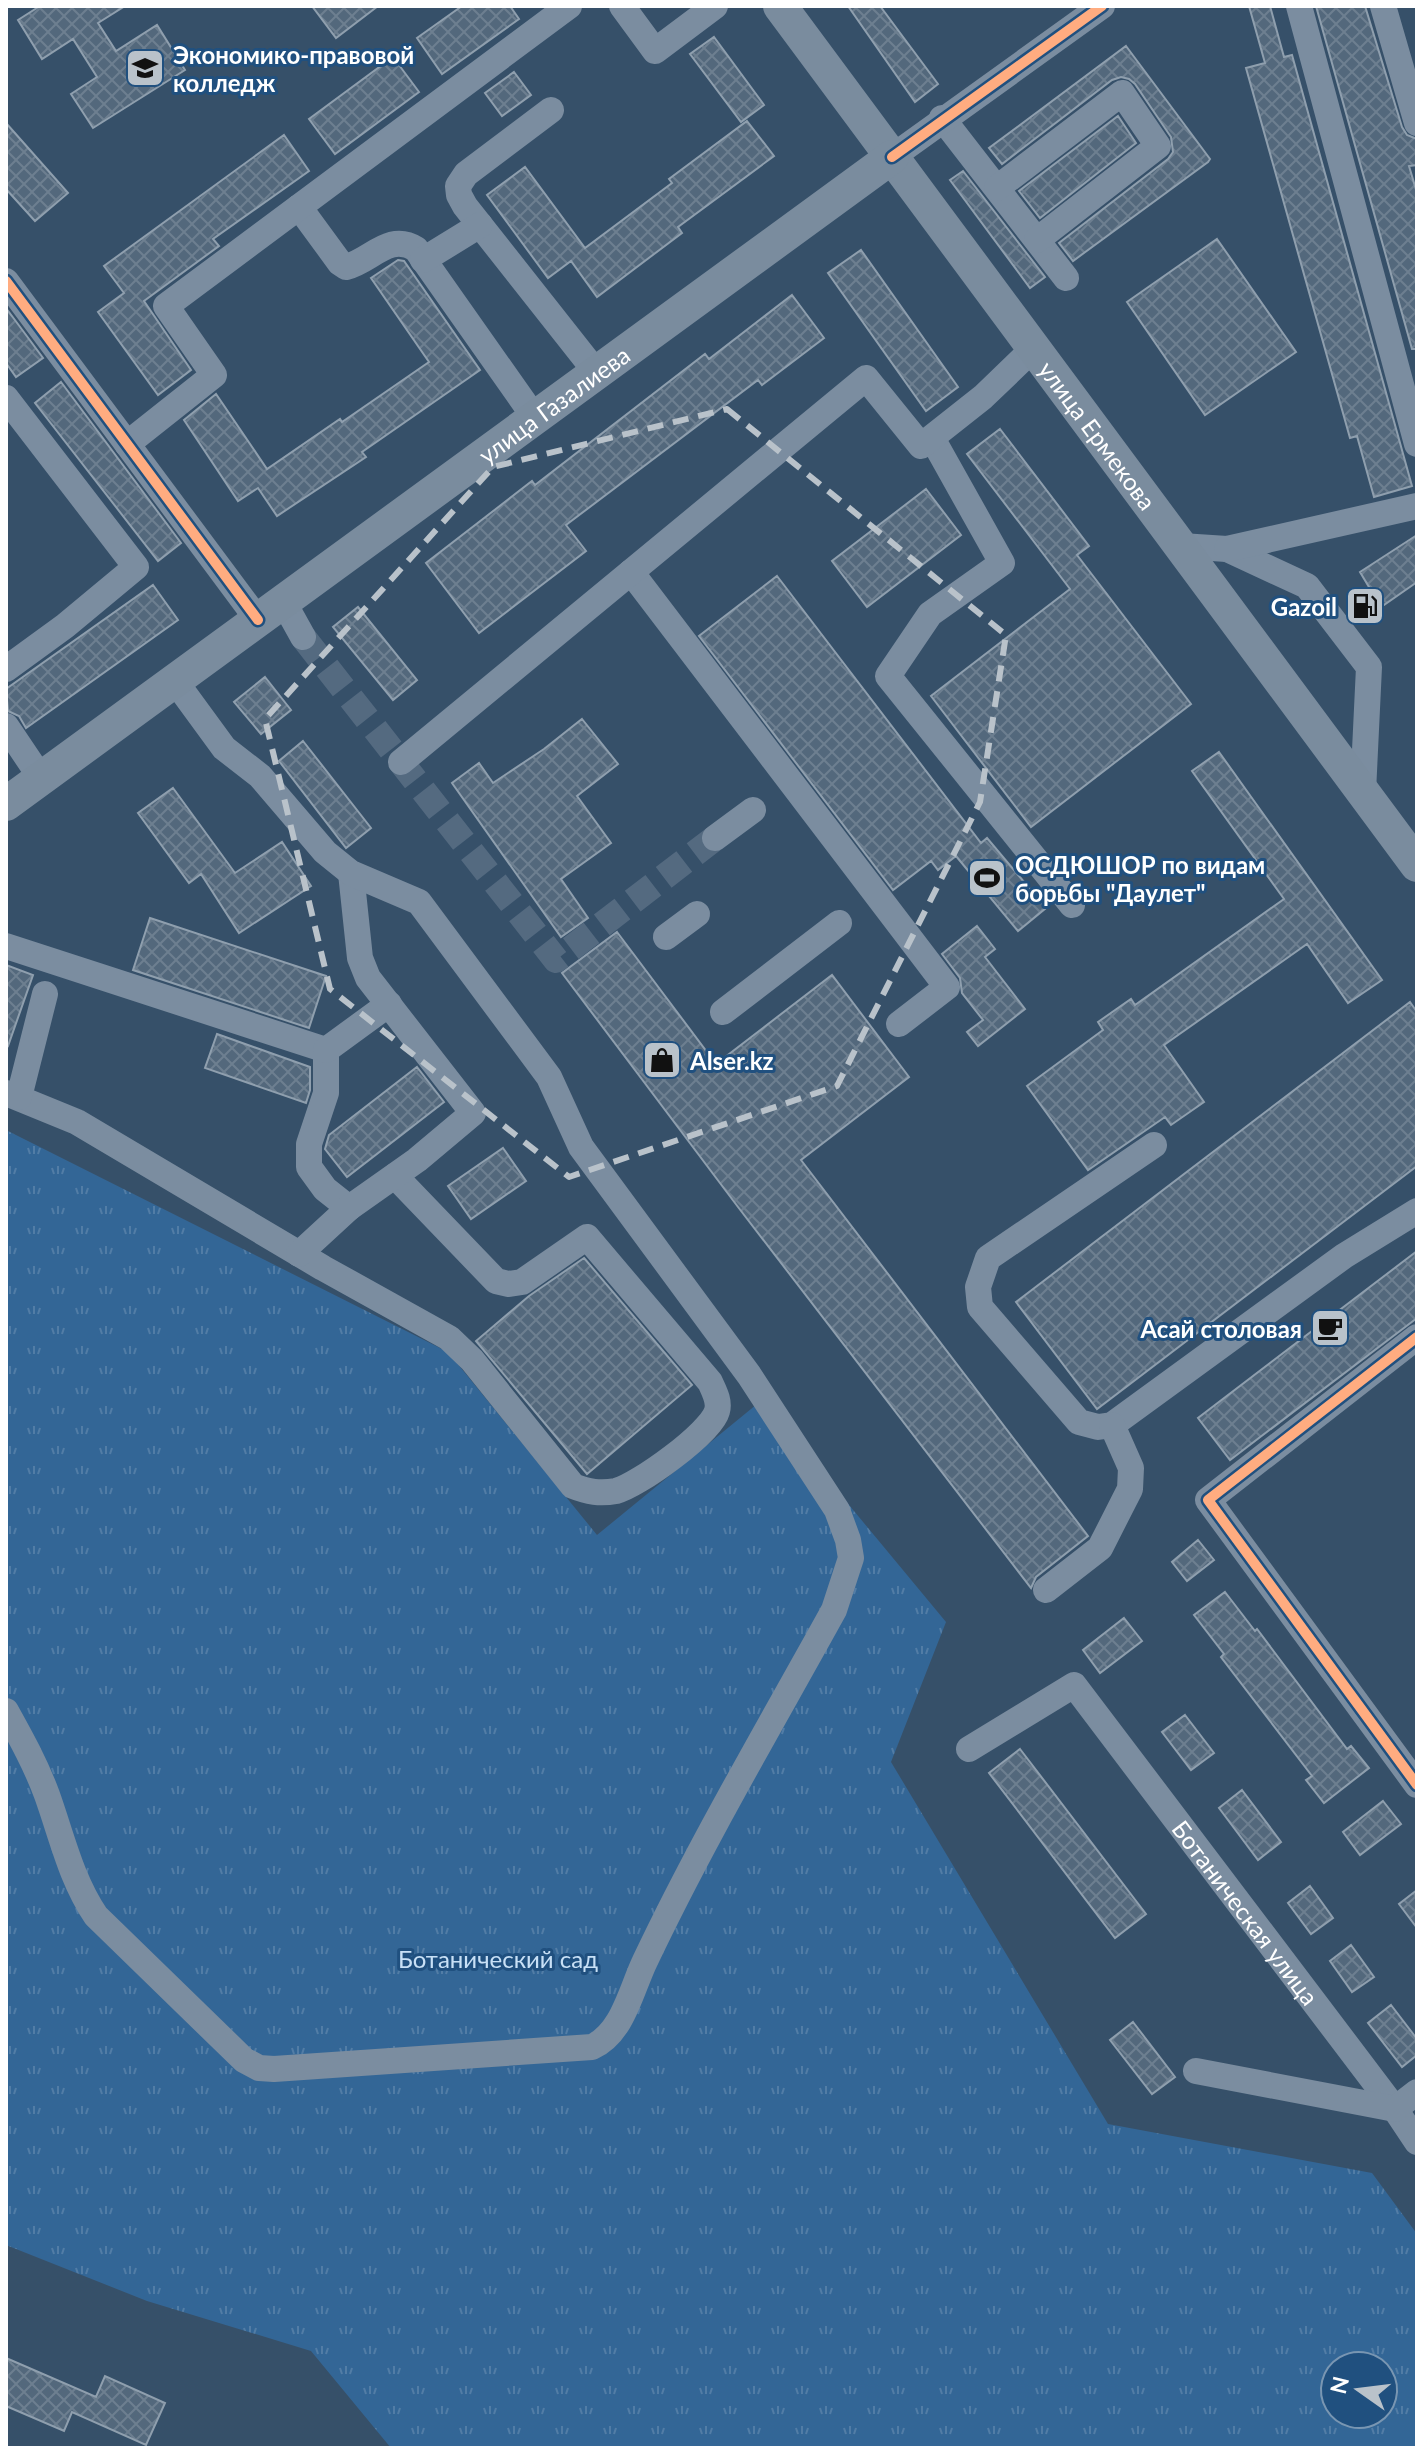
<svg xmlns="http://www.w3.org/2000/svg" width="1423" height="2454" font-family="Lato,sans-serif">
  <defs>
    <pattern id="park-tufts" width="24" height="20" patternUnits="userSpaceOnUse" patternTransform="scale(2)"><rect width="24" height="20" fill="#336696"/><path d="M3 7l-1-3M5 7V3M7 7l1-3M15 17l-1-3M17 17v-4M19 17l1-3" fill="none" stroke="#527da6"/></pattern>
    <pattern id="building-cross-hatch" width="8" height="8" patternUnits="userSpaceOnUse" patternTransform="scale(2)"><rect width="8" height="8" fill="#53687c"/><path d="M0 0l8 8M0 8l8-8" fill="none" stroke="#6d7f90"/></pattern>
  </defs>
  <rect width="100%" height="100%" fill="#365069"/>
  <path fill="url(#park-tufts)" fill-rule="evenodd" d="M6,1130l442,222 149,183 165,-135 184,222 -55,140 217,362 264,49 45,61v214h-1026l-80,-97 -164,-50 -141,-56zM1335,2366h48v48h-48z"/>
  <path fill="url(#building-cross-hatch)" stroke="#8f9fae" stroke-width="2" d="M40,6h85l-27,17 18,28 41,-26 28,45 -92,58 -22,-34 26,-17 -24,-38 -31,20 -24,-39z
    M312,6h66l-42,32z
    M462,6h48l9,13 -77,55 -25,-36z
    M848,6h32l58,78 -23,18z
    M1249,6h21l14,51 8,-2 120,431 -38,11 -17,-61 -7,2 -104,-370 19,-5z
    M1316,6h49l37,121 5,8 10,4v26l-8,1 8,27v156h-5z
    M714,37l50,68 -23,17 -51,-68z
    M1126,46l84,113 -2,3 -135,99 -14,-18 109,-84 5,-7 -2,-15 -36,-53 -6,-5 -8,-2 -9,3 -110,84 -13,-16z
    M393,57l26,35 -84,62 -26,-35z
    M514,72l17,23 -29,21 -17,-23z
    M1118,116l18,27 -96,75 -21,-27z
    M747,121l27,35 -96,71 4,6 -85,64 -26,-36 -23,17 -61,-83 38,-28 60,81 87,-65 -3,-4z
    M6,123l62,70 -33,28 -29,-32z
    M284,135l25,36 -96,68 6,7 -75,55 47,69 -33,25 -60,-83 26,-19 -20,-27z
    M963,171l82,106 -15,11 -80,-108z
    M1217,239l79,113 -91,63 -78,-113z
    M861,250l97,137 -32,24 -98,-138z
    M398,260l6,1 76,109 -118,82 4,5 -89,59 -19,-28 -20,13 -54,-81 32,-26 51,75 73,-50 2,3 87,-60 -58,-84z
    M792,295l32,43 -62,47 -4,-5 -192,145 20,26 -107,82 -53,-70 106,-82 3,4 170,-131 4,5z
    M6,308l37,50 -27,19 -10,-14z
    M61,382l120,161 -23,18 -123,-158z
    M1000,429l89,117 -12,9 114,149 -160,123 -100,-131 139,-107 -103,-135z
    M926,489l35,46 -94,72 -35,-46z
    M1417,535v47l-36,25 -21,-35z
    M777,576l204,267 6,-5 59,70 -28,23 -62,-75 -18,14 -7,-9 -38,29 -194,-254z
    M153,585l25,35 -152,108 -7,-12 -11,-5 -2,-22z
    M358,607l59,73 -24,20 -60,-73z
    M265,677l26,33 -30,24 -27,-32z
    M582,719l36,45 -41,32 34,47 -50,36 27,39 -27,19 -109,-154 27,-20 14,20 51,-34z
    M303,741l68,87 -25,20 -67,-87z
    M1219,752l163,228 -34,23 -41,-59 -143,101 40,57 -33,23 -6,-8 -77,53 -61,-84 76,-56 -5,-8 33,-23 4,6 149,-106 -92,-128z
    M173,788l62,85 47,-31 29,44 -72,47 -38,-59 -12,9 -51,-70z
    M150,918l176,58 -17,52 -176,-58z
    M977,926l18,23 -10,8 40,52 -47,37 -11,-14 16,-12 -21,-27 -2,-15 -18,-24z
    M617,932l99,132 116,-89 77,102 -108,83 287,376 -52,41 -5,11 -293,-381 -176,-234z
    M6,965l27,10 -25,71 -2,-1z
    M1410,1002l7,10v154l-320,243 -81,-107z
    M217,1034l93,33v23l-4,13 -101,-35z
    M417,1067l27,35 -97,75 -22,-28 4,-14z
    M503,1148l23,33 -55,38 -23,-33z
    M1417,1251v67l-187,142 -32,-42z
    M584,1258l108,127 -105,89 -111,-133 53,-45z
    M1198,1540l16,20 -27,21 -15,-19z
    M1225,1592l30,39 2,-2 90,120 4,-3 18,22 -45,35 -18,-23 6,-4 -91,-119 3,-3 -30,-39z
    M1124,1618l18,23 -42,32 -17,-23z
    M1185,1715l29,38 -23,17 -29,-38z
    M1020,1749l126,165 -31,24 -126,-165z
    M1242,1790l39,52 -23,18 -39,-52z
    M1383,1801l18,23 -41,31 -17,-23z
    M1310,1886l23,32 -22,16 -23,-31z
    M1417,1890v38l-18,-24z
    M1351,1945l23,32 -22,15 -22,-31z
    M1391,2005l26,34v16l-15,12 -34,-44z
    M1133,2022l42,55 -23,17 -42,-54z
    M6,2358l90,39 9,-21 60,27 -19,42 -74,-33 -8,19 -58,-25z"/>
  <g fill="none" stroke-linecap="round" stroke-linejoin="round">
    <path stroke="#546a80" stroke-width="26" stroke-dasharray="26 13" stroke-linecap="butt" d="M303,637l253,323 159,-122"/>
    <g stroke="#7b8da0" stroke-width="26">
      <path d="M622,6l33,45 60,-45"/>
      <path d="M1299,6l118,438"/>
      <path d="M1383,6l34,117"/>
      <path d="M551,110l-85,64 -8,12 1,9 6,11 131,166"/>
      <path d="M942,118l124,160"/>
      <path d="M892,157l210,-151"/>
      <path d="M997,188l125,-95 36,53 -121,94"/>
      <path d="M299,207l41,56 6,4c25,-6 43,-35 70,-18l119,169"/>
      <path d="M423,260l57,-35"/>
      <path d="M6,281l252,339"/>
      <path d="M6,398l130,169 -71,59 -59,43"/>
      <path d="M932,438l70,125 -72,51 -42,62 184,229"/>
      <path d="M127,444l87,-69 -48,-69 403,-300"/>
      <path d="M1181,546l46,3 80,37 62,81 -6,125"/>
      <path d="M1227,549l190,-43"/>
      <path d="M631,572l316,415 -48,37"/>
      <path d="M283,601l20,36"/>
      <path d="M6,726l35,52"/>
      <path d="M401,762l465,-384 55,68 62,-49 51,-49"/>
      <path d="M715,838l38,-28"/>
      <path d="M666,937l31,-23"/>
      <path d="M6,946l320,104"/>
      <path d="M723,1012l116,-89"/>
      <path d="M326,1050v43l-17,51v23l16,22 24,19"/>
      <path d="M326,1050l63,-46"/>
      <path d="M6,1093l71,29 246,146 126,70 23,22 101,126c15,6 27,8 43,5 21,-5 95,-58 101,-80 3,-10 -3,-20 -7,-29l-123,-145 -65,45 -13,2 -13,-3 -101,-105"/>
      <path d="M19,1097l26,-103"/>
      <path d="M1154,1145l-166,113 -10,29 2,20 99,115 19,5 14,-2 232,-169 73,-45"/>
      <path d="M299,1254l50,-46 68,-48 56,-47 -105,-135 -8,-20 -9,-85"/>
      <path d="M1417,1337l-209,163 209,285"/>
      <path d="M1046,1590l54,-42 30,-59 1,-21 -19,-43"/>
      <path d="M6,1711c15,27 30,54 41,84 15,42 24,84 49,121l148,144 15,8 15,1 318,-22c31,-14 39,-57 53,-86 57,-120 125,-235 189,-351l17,-52 -3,-18 -11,-30 -88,-135 -168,-228 -32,-70 -130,-175 -68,-29 -26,-21 -65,-76 -36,-28 -49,-67"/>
      <path id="s1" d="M969,1749l105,-64 321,424 22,33"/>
      <path d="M1196,2071l199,38 22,-17"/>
    </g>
    <g stroke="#7a8c9e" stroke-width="34">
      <path id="s2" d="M780,6l637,859"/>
      <path id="s3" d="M6,804l886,-647"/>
    </g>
    <defs>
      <path id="cycleway" d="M892,157l210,-151
        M6,281l252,339
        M1417,1337l-209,163 209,285"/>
    </defs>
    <use href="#cycleway" stroke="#20507f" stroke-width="15"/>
    <use href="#cycleway" stroke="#ffac80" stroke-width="10"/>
  </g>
  <path fill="none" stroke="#b9c2ca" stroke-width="6" stroke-dasharray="16 10" stroke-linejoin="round" d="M727,409l279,226 -26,167 -143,284 -268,91 -239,-188 -65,-270 228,-252z"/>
  <defs>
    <symbol id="university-square" viewBox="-11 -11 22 22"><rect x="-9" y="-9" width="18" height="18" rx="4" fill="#b9c2ca" stroke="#20507f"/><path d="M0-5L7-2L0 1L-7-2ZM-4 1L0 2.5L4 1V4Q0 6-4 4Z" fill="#111"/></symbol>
    <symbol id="fuel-square" viewBox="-11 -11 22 22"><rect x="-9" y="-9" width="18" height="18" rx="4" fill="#b9c2ca" stroke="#20507f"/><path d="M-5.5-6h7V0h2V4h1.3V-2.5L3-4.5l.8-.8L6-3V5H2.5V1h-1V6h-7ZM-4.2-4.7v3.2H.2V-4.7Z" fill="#111"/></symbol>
    <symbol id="stadium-square" viewBox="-11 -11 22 22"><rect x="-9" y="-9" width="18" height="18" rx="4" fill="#b9c2ca" stroke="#20507f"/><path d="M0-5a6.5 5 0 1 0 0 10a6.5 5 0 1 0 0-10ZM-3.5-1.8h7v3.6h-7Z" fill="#111"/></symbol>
    <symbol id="shop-square" viewBox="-11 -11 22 22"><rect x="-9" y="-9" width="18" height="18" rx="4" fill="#b9c2ca" stroke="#20507f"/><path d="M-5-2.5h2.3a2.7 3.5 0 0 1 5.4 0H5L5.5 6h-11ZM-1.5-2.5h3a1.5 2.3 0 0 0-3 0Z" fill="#111"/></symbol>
    <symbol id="cafe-square" viewBox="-11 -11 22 22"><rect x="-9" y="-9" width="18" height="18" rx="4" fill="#b9c2ca" stroke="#20507f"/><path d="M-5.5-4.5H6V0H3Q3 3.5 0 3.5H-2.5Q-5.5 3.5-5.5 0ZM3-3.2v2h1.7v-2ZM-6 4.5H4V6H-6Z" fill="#111"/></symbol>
  </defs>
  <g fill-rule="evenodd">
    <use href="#university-square" x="123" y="46" width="44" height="44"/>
    <use href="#fuel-square" x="1343" y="584" width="44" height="44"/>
    <use href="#stadium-square" x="965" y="856" width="44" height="44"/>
    <use href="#shop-square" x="640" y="1038" width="44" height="44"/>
    <use href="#cafe-square" x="1308" y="1306" width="44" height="44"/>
  </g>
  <g text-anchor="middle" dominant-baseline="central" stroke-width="6" stroke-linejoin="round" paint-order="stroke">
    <g font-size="24" font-weight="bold" fill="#fff" stroke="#20507f" text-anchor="start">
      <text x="173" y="54">Экономико-правовой<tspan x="173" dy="28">колледж</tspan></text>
      <text x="1337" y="606" text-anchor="end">Gazoil</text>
      <text x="1015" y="864">ОСДЮШОР по видам<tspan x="1015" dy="28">борьбы "Даулет"</tspan></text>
      <text x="690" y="1060">Alser.kz</text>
      <text x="1302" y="1328" text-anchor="end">Асай столовая</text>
    </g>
    <g font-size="24" fill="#fff" stroke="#20507f">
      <text stroke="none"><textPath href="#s3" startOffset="678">улица Газалиева</textPath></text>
      <text stroke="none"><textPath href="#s2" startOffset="534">улица Ермекова</textPath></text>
      <text stroke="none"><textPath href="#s1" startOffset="408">Ботаническая улица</textPath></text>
    </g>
    <g font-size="24" fill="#c8e0f6" stroke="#20507f">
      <text x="498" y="1958">Ботанический сад</text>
    </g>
  </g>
  <rect width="1423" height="2454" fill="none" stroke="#ffffff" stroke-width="16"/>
  <g transform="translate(1359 2390) rotate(284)"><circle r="38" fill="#20507f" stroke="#7996b2" stroke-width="2"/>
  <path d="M0-6L14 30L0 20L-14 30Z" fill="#b9c2ca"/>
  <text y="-12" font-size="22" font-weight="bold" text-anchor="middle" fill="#ffffff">N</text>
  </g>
</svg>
